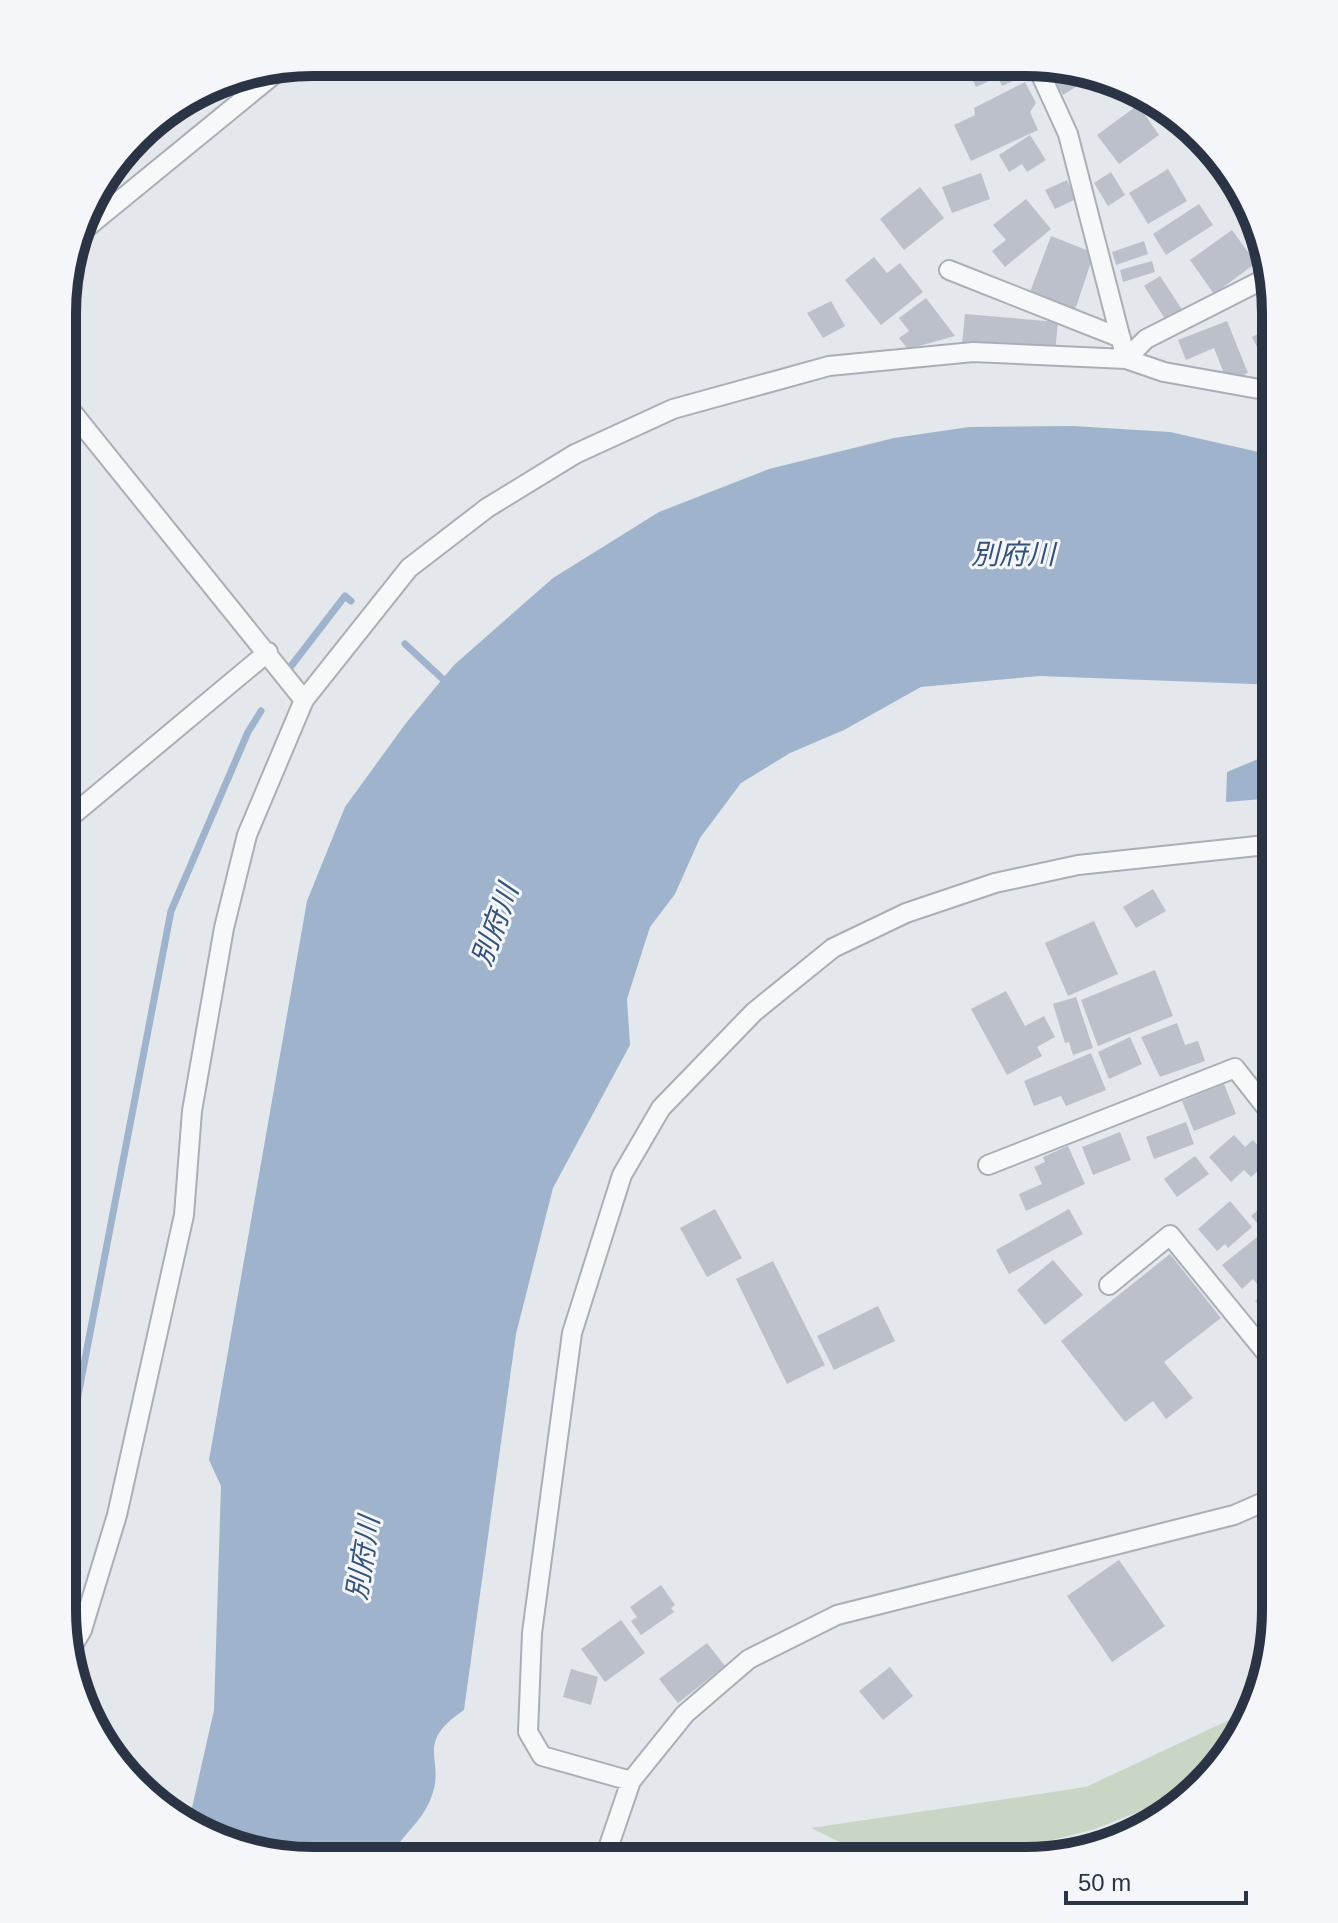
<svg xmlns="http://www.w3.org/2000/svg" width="1338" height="1923" font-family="Helvetica,'Noto Sans JP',sans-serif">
  <rect width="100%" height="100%" fill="#e4e7ec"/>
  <path fill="#c9d6c5" d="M1246,1712l-13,38 -52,45 -86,34 -109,28 -107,4 -68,-33 275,-41z"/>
  <path fill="#9fb4cc" d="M1073,426l97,6 106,24v229l-237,-9 -118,11 -77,43 -54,23 -49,30 -41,55 -25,56 -25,33 -23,72 3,46 -77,143 -37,146 -52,376c-52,35 -17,49 -33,88 -10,26 -30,37 -42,61h-108l-92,-38 25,-111 7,-224 -12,-26 98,-559 38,-94 61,-84 48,-58 99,-87 106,-66 110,-43 125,-31 75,-11z
    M1276,756v42l-50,4 1,-30 36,-15z"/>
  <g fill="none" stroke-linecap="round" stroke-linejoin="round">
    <path stroke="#9fb4cc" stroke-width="7" d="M405,644l42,39
      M285,674l60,-78 6,5
      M62,1479l109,-568 77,-179 13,-21"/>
  </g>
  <path fill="#bbc0ca" d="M965,64h52l6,12 -21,10 -4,-9 -22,10z
    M1043,64h15l32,14 -27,17z
    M1025,82l11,21 -6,9 8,18 -67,31 -17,-36 21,-10 -1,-7z
    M1138,105l21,30 -40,29 -22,-29z
    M1030,135l16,25 -19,12 -5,-8 -13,8 -10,-17z
    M1168,169l19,32 -39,23 -19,-31z
    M1111,172l14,23 -17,11 -14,-23z
    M981,173l9,26 -38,14 -10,-26z
    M1067,180l9,19 -21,10 -10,-19z
    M920,187l24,31 -40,32 -24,-31z
    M1026,199l25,30 -46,38 -13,-16 14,-11 -13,-15z
    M1248,199l2,4 9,38 -22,-36z
    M1199,204l14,21 -47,30 -13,-21z
    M1232,230l24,33 -42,31 -24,-34z
    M1051,236l43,17 -20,60 -44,-21z
    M1144,241l4,13 -32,11 -4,-13z
    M874,257l13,16 13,-10 23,29 -42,33 -36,-45z
    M1152,261l3,11 -32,10 -3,-12z
    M1160,276l23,35 -16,11 -23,-36z
    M926,298l29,38 -47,13 -9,-11 10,-7 -10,-13z
    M831,301l14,25 -22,12 -16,-25z
    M965,314l93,8 -3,30 -93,-8z
    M1227,321l21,52 -21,8 -13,-33 -28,12 -8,-20z
    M1276,325v45l-6,3 -18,-36z
    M1153,889l13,22 -30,17 -13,-21z
    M1094,921l24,53 -50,22 -23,-53z
    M1155,970l18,46 -75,30 -17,-46z
    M1006,991l19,35 19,-10 11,21 -18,10 5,9 -35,19 -36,-66z
    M1076,997l17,51 -20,7 -4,-13 -4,1 -12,-39z
    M1177,1023l8,22 13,-4 7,20 -45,16 -19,-40z
    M1276,1031v29l-14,-19z
    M1130,1037l12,27 -33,15 -11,-27z
    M1091,1053l15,37 -40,16 -5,-10 -27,10 -10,-25z
    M1224,1084l12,30 -42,17 -12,-30z
    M1186,1122l8,22 -40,15 -8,-22z
    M1120,1132l11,28 -38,15 -11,-28z
    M1234,1135l11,12 8,-7 8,9 7,-6 8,12 -25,22 -7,-7 -13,12 -22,-25z
    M1068,1146l17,38 -59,27 -7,-17 23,-10 -8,-17 11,-5 -2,-5z
    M1195,1156l14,18 -32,23 -13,-18z
    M1276,1194v47l-2,1 -23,-26z
    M1230,1201l22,26 -24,21 -3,-4 -8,7 -19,-22z
    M715,1209l27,49 -35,19 -27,-49z
    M1069,1209l14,25 -74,40 -13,-24z
    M1261,1234l15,18v21l-3,-2 -16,13 -4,-5 -11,10 -20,-24z
    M1170,1254l51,64 -57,44 29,36 -27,21 -13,-18 -28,21 -64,-81z
    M1053,1260l30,35 -38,30 -28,-35z
    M773,1261l52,104 -38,19 -51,-105z
    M1276,1284v41l-21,-24z
    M878,1306l17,35 -61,29 -17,-34z
    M1119,1560l46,66 -53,36 -45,-66z
    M661,1585l14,20 -4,3 3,4 -33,23 -10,-14 6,-4 -7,-10z
    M621,1620l24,33 -40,29 -24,-33z
    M707,1643l18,23 -47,37 -19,-24z
    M890,1667l23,29 -30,24 -24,-29z
    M571,1669l27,8 -7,28 -28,-8z
    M531,1851l25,8v1h-28z"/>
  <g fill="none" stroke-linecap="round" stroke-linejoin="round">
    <defs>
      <path id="street" d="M1036,64l32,70 58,225
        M80,233l203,-166
        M949,270l172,68
        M1126,359l20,-20 122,-62
        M64,402l240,298
        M63,823l205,-171
        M988,1165l247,-97 41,52
        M1109,1285l61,-50 106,130
        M62,1606l20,24
        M71,1649l11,-19 35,-115 67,-300 8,-104 32,-183 23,-93 57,-135 105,-132 78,-60 88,-54 98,-45 156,-43 144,-14 153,7 38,13 112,20
        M631,1781l-89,-25 -14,-24 4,-99 40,-300 50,-158 39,-67 93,-96 79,-64 73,-35 89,-30 83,-18 198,-21
        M604,1860l27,-79 54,-67 64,-55 88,-44 397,-100 41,-18"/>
    </defs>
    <use href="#street" stroke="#a9aeb7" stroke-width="22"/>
    <use href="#street" stroke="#f7f8fa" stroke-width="18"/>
  </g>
  <g text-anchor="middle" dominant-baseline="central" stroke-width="6" stroke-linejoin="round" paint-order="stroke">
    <g font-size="28" font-style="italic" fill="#34527a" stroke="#f4f6f9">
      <text x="1013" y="554">別府川</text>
      <text transform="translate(495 925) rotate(-70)">別府川</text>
      <text transform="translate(363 1558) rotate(-81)">別府川</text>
    </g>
  </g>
  <path d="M0 0H1338V1923H0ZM313 76H1025A237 237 0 0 1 1262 313V1610A237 237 0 0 1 1025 1847H313A237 237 0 0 1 76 1610V313A237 237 0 0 1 313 76Z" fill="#f4f6f9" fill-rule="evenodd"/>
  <path fill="none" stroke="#2b3445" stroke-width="10" d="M313 76H1025A237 237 0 0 1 1262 313V1610A237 237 0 0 1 1025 1847H313A237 237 0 0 1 76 1610V313A237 237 0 0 1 313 76Z"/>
  <path d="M1066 1891v12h180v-12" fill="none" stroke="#2b3445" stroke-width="4"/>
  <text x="1078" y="1891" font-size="24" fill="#2b3445" stroke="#f4f6f9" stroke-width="6" paint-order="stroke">50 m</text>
</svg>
